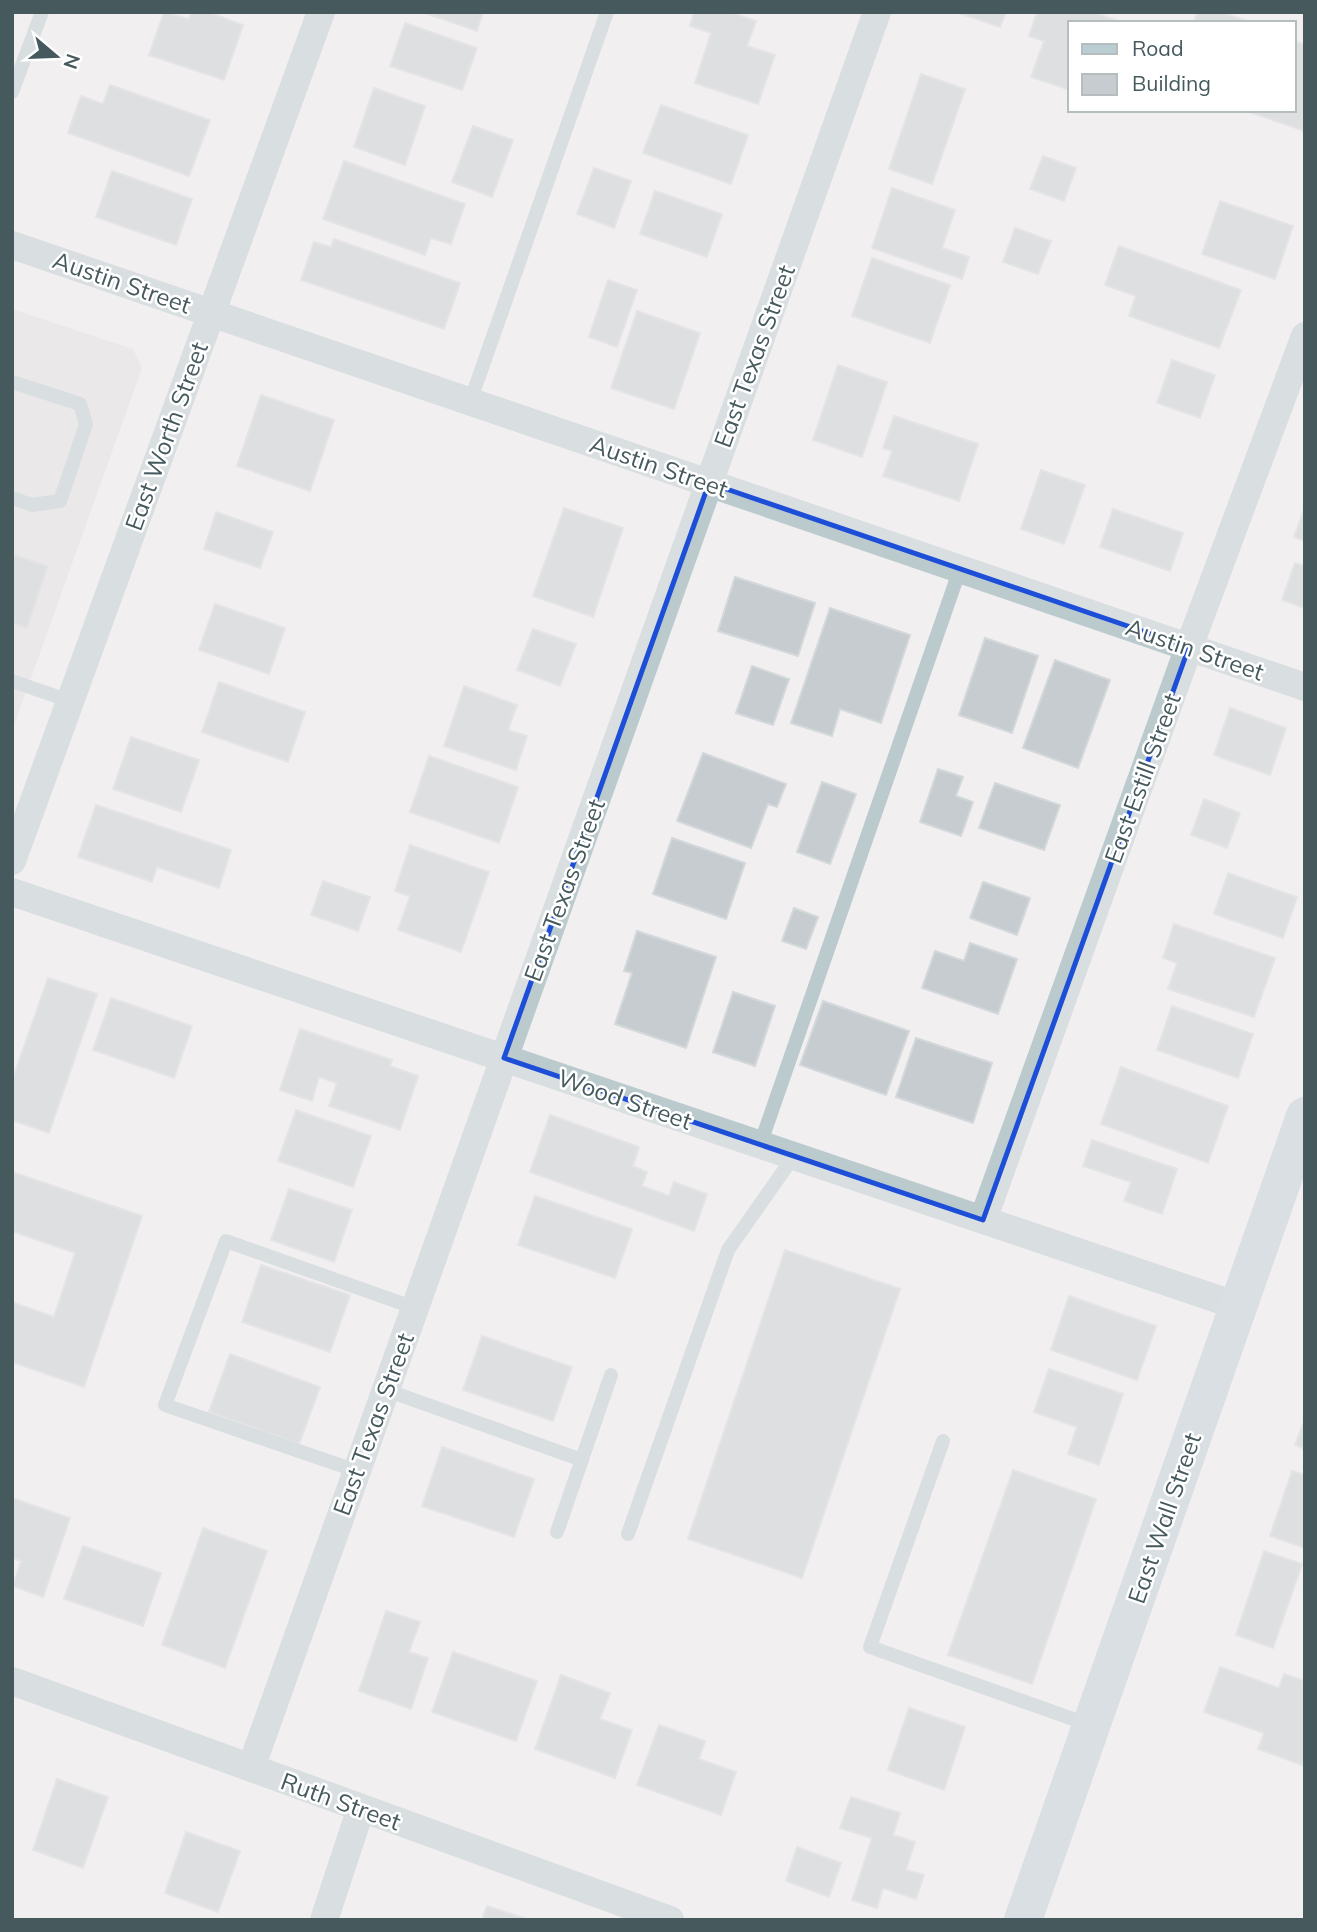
<svg xmlns="http://www.w3.org/2000/svg" width="1317" height="1932" font-family="Mulish,sans-serif">
  <rect width="100%" height="100%" fill="#f2eff0"/>
  <path fill="#e3e0e2" d="M12,309l121,40 9,19 -130,363z"/>
  <path fill="#c6cccf" stroke="#d3d8db" stroke-width="2" d="M164,12l25,7 2,-7h17l35,13 -19,55 -75,-25z
    M422,12h61l-6,19z
    M694,12h36l26,9 -9,25 28,9 -17,49 -63,-21 16,-50 -21,-7z
    M956,12h50l-6,15z
    M1037,12h56l30,11h-53v67l-39,-13 13,-36 -15,-5z
    M1197,12h24l29,10 -56,1z
    M405,23l72,25 -15,42 -72,-24z
    M1294,41l11,4v86l-56,-19 45,-2z
    M921,74l44,15 -33,95 -43,-15z
    M110,85l100,35 -21,56 -121,-43 13,-37 22,8z
    M374,88l51,18 -20,59 -51,-18z
    M661,105l87,30 -17,49 -88,-31z
    M473,126l40,14 -21,57 -40,-15z
    M1043,156l33,12 -12,33 -34,-12z
    M344,161l121,43 -14,40 -20,-6 -6,17 -102,-36z
    M594,168l37,13 -17,47 -37,-14z
    M112,171l80,28 -16,46 -80,-28z
    M892,188l63,22 -13,38 27,9 -7,22 -90,-31z
    M655,191l67,23 -15,43 -67,-23z
    M1220,201l73,25 -18,53 -73,-25z
    M1015,228l36,13 -13,33 -35,-12z
    M334,239l126,44 -16,46 -143,-49 13,-38 17,5z
    M1119,246l122,44 -22,58 -90,-32 7,-20 -31,-11z
    M872,258l78,27 -20,58 -78,-27z
    M608,280l29,10 -20,57 -28,-10z
    M637,311l63,22 -26,76 -63,-21z
    M1172,360l43,15 -15,43 -43,-15z
    M838,365l49,17 -25,75 -49,-17z
    M261,395l73,25 -24,71 -73,-25z
    M894,416l84,28 -19,57 -76,-25 9,-25 -9,-3z
    M1041,470l44,15 -21,59 -43,-15z
    M1305,507v34l-11,-4z
    M564,508l59,20 -30,89 -60,-21z
    M1113,509l70,24 -13,38 -70,-24z
    M216,512l57,20 -13,36 -56,-19z
    M12,554l36,12 -21,62 -15,-5z
    M1295,563l10,3v42l-23,-8z
    M735,577l80,26 -17,53 -80,-25z
    M215,604l70,24 -16,46 -70,-24z
    M830,608l80,27 -29,88 -41,-14 -8,27 -41,-13z
    M533,629l43,15 -16,42 -43,-16z
    M985,638l53,18 -26,77 -53,-18z
    M1055,660l55,20 -32,88 -55,-20z
    M752,666l37,13 -16,46 -37,-12z
    M219,682l86,30 -17,50 -86,-30z
    M464,686l53,19 -9,25 19,6 -11,34 -72,-24z
    M1230,708l56,20 -16,47 -56,-20z
    M131,737l68,23 -18,52 -68,-23z
    M703,753l83,31 -9,23 -9,-3 -17,44 -74,-27z
    M429,756l89,31 -19,56 -89,-31z
    M938,769l25,8 -7,19 17,6 -12,34 -41,-14z
    M822,782l34,12 -26,70 -33,-12z
    M995,783l65,22 -16,45 -65,-22z
    M1204,799l36,14 -13,35 -36,-13z
    M96,805l135,45 -12,38 -62,-21 -5,15 -74,-25z
    M672,838l73,25 -19,56 -73,-25z
    M410,845l79,27 -28,80 -63,-22 12,-34 -15,-5z
    M1228,873l69,24 -14,41 -69,-24z
    M323,881l47,16 -12,34 -47,-16z
    M983,882l47,16 -13,37 -47,-17z
    M794,908l24,9 -12,32 -24,-8z
    M1174,924l101,34 -21,59 -86,-28 9,-26 -14,-5z
    M637,931l79,26 -30,91 -71,-24 17,-51 -8,-2z
    M970,943l47,16 -19,55 -76,-26 13,-37 29,10z
    M48,978l49,16 -48,139 -37,-13v-39z
    M733,992l42,14 -20,60 -42,-14z
    M111,998l81,28 -18,52 -81,-28z
    M823,1001l86,30 -23,64 -86,-30z
    M1172,1006l81,28 -15,44 -81,-28z
    M300,1029l92,31 -2,6 28,10 -18,54 -71,-24 8,-23 -18,-6 -7,24 -32,-11z
    M916,1038l76,25 -19,60 -77,-26z
    M1121,1067l107,39 -20,57 -107,-39z
    M296,1110l75,26 -18,51 -75,-26z
    M550,1115l89,32 -6,19 14,6 -5,14 27,10 5,-14 33,12 -13,37 -164,-59z
    M1092,1140l85,29 -15,45 -38,-13 7,-19 -48,-16z
    M12,1172l130,44 -58,171 -72,-25v-60l42,15 21,-64 -63,-22z
    M289,1189l63,21 -18,52 -63,-22z
    M535,1196l97,33 -17,49 -97,-33z
    M785,1250l115,39 -98,289 -114,-39z
    M261,1265l89,30 -20,57 -88,-30z
    M1069,1296l87,30 -19,54 -86,-30z
    M482,1336l90,31 -19,54 -90,-31z
    M230,1354l90,33 -21,57 -90,-32z
    M1049,1369l74,25 -24,71 -31,-11 9,-27 -43,-15z
    M1305,1419v30l-10,-4z
    M442,1447l92,32 -20,58 -92,-31z
    M1013,1470l83,29 -64,185 -84,-29z
    M1292,1471l13,4v73l-35,-12z
    M12,1498l58,20 -27,79 -30,-11 8,-25 -9,-3z
    M203,1528l64,23 -42,117 -63,-23z
    M83,1546l78,27 -18,53 -79,-27z
    M1264,1551l38,13 -29,84 -37,-13z
    M386,1611l34,11 -11,30 19,6 -17,51 -52,-18z
    M453,1652l84,29 -21,60 -84,-29z
    M1220,1667l59,21 5,-14 21,7v75l-3,9 -44,-16 6,-16 -60,-21z
    M561,1675l49,18 -10,26 32,11 -17,48 -80,-29z
    M909,1708l56,19 -21,63 -56,-20z
    M659,1725l46,16 -6,18 37,13 -15,43 -84,-30z
    M57,1779l51,18 -25,71 -50,-18z
    M851,1797l49,16 -7,22 22,7 -9,28 18,5 -8,24 -33,-11 -6,20 -25,-8 20,-62 -32,-10z
    M186,1832l54,19 -22,61 -53,-19z
    M797,1847l44,16 -12,34 -43,-16z
    M487,1906l40,13v1h-45z"/>
  <g fill="none" stroke-linecap="round" stroke-linejoin="round">
    <path stroke="#bacacd" stroke-width="14" d="M12,92l30,-80
      M12,382l68,22 6,20 -26,77 -28,4 -20,-7
      M470,402l137,-390
      M12,681l58,20
      M760,1145l200,-576
      M386,1390l196,70
      M943,1441l-73,206 220,78
      M357,1471l-192,-66 61,-164 189,67
      M557,1532l54,-157
      M628,1534l100,-284 66,-94"/>
    <path stroke="#bacacd" stroke-width="28" d="M12,245l1293,442
      M12,861l309,-849
      M12,892l1226,414
      M983,1220l206,-573 116,-311
      M12,1681l658,239
      M251,1768l626,-1756
      M324,1920l37,-112"/>
    <path stroke="#bacdd3" stroke-width="38" d="M1023,1920l282,-804"/>
  </g>
  <path d="M0 0H1317V1932H0ZM709,483l480,164 -206,573 -479,-162z" fill="#f2eff0" fill-opacity=".55" fill-rule="evenodd"/>
  <path fill="none" stroke="#1d4ed8" stroke-width="5" stroke-linejoin="round" d="M709,483l480,164 -206,573 -479,-162z"/>
  <g text-anchor="middle" dominant-baseline="central" stroke-width="5" stroke-linejoin="round" paint-order="stroke">
    <g font-size="24" fill="#465a5e" stroke="#fff">
      <text transform="translate(122 282) rotate(19)">Austin Street</text>
      <text transform="translate(754 356) rotate(-70)">East Texas Street</text>
      <text transform="translate(166 436) rotate(-70)">East Worth Street</text>
      <text transform="translate(659 466) rotate(19)">Austin Street</text>
      <text transform="translate(1195 649) rotate(19)">Austin Street</text>
      <text transform="translate(1142 778) rotate(-70)">East Estill Street</text>
      <text transform="translate(564 890) rotate(-70)">East Texas Street</text>
      <text transform="translate(625 1099) rotate(19)">Wood Street</text>
      <text transform="translate(373 1424) rotate(-70)">East Texas Street</text>
      <text transform="translate(1164 1518) rotate(-71)">East Wall Street</text>
      <text transform="translate(341 1801) rotate(20)">Ruth Street</text>
    </g>
  </g>
  <rect width="1317" height="1932" fill="none" stroke="#465a5e" stroke-width="28"/>
  <rect x="1068" y="21" width="228" height="91" fill="#ffffff" stroke="#b5bdbf" stroke-width="2"/>
  <rect x="1082" y="44" width="35" height="10" fill="#bacdd3" stroke="#b5bdbf" stroke-width="2"/>
  <text x="1132" y="56" font-size="21" fill="#465a5e">Road</text>
  <rect x="1082" y="74" width="35" height="21" fill="#c6cccf" stroke="#b5bdbf" stroke-width="2"/>
  <text x="1132" y="91" font-size="21" fill="#465a5e">Building</text>
  <g transform="translate(56 56) rotate(109)" stroke="#ffffff" stroke-width="5" paint-order="stroke">
  <path d="M0-5L12 26L0 18L-12 26Z" fill="#465a5e"/>
  <text y="-10" font-size="19" font-weight="bold" text-anchor="middle" fill="#465a5e">N</text>
  </g>
</svg>
